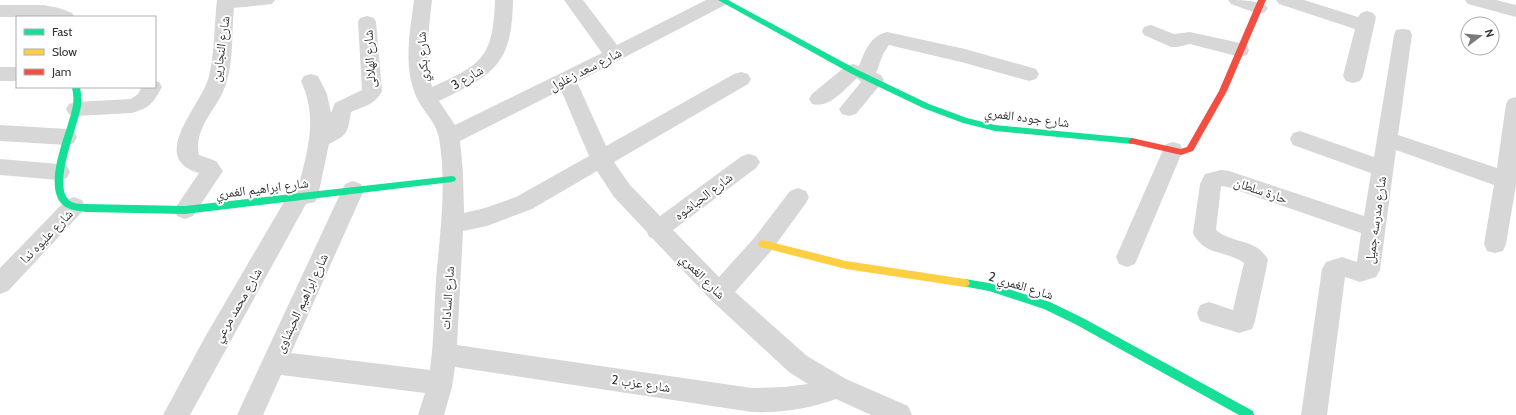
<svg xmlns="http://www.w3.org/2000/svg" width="1516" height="415" font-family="Cabin,'Noto Naskh Arabic',sans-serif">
  <rect width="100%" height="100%" fill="#fff"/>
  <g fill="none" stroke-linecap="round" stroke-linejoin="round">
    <path fill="#d7d7d7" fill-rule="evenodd" d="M217,0h58l-3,4 -38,4c-3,28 1,61 -13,88 -10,18 -27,36 -22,59l17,6 7,10 -30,45 -8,3 -8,-3 -3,-6 25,-37c-53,-15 4,-69 10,-97 6,-25 5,-51 8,-76z
      M414,0h18c-3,28 -8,59 0,87 51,-23 61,-30 63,-87h18c-1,65 -19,74 -74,101l16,24 147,-72 -38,-53h19l34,45 89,-45h24l-3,4 -150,78 29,64 128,-72 7,-2 7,2 3,5 -3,5 -134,78 16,23 30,31 82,-60 7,-2 7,2 4,6 -4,6 -83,62 46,47 36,-40 35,-46 8,-3 8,3 3,6 -3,6 -35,48 -36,41 72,64 39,23 62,27 4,9h-41l-35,-16c-27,10 -55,14 -84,13l-297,-45 -3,20 -8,28h-26l7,-22 -144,-18 -18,40h-26l105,-225 3,-6 8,-3 8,3 3,6 -73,163 139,17c4,-29 4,-60 6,-90 4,-47 11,-95 3,-142 -3,-17 -17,-27 -23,-42 -13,-30 -6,-65 -2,-96zM561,90l28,66 -73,41 -31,11 -21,5 -1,-40 -3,-32zM597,171l17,26 33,35 2,5 3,1 59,62 78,72 19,12 -23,3 -33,1 -295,-43 6,-114 24,-5 45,-17z
      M1228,0c12,0 33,0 40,8l-3,4 -6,2 -28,-10z
      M1276,0h28l54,17 3,-4 6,-2 6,2 3,4 -13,59 -3,5 -7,2 -7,-2 -3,-5 12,-47 -76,-25z
      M1465,0h31l20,5v12l-48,-13z
      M0,5h43l16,3 13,5 3,4h-75z
      M367,16l7,2 2,4 6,69c-7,14 -18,15 -31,21 -4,21 -2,22 -22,32l-11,52 -3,6 -9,2 -116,211h-27l42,-78 86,-147 7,-2c10,-38 20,-70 3,-107l3,-5 7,-2 7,2 9,18 4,19 4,-10 27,-13 -4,-68 2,-4z
      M1151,25l23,9 16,-2 50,11 7,2 2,5 -2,5 -7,2 -50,-13 -13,3h-6l-27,-12 -2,-4 2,-4z
      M1403,29l7,1 2,5 -14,100 99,33 9,-64 3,-5 7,-2v88l-10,59 -3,7 -8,2 -8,-2 -3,-7 10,-59 -98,-35 -16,120 -4,7 -16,5 -15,-5 -18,138h-26l21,-146 4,-7 16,-5 15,5 4,-29 -133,-46 -7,-1 -5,44c16,14 41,8 52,30l-13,61 -3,8 -13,4 -39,-12 -3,-8 3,-8 9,-3 24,8 11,-47c-18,-13 -40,-7 -51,-30l7,-49 5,-10 16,-4 8,1 135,45 7,-43 -78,-28 -3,-6 3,-6 7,-2 74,26 20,-122 2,-5z
      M887,32l78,17 64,18 7,2 3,5 -3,5 -7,2 -64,-18 -76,-18 -6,9 -7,19 5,2 3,5 -28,34 -7,2 -7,-2 -3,-5 22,-27 -4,-4c-12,11 -28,31 -45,26l-3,-5 3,-5 34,-28 7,-2 6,2c6,-15 11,-30 28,-34z
      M0,67h17v14h-17z
      M155,81l4,1 3,5c-9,16 -12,21 -30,26l-56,3 -7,-2 -3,-5 3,-5 7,-2 55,-3 7,-5 4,-7h13z
      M0,125l67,4 7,2 3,6 -3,6 -7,2 -67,-4z
      M1173,142l7,2 3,6 -45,107 -3,7 -8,3 -8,-3 -3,-7 47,-107 3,-6z
      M0,159l59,5 8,2 3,6 -3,6 -8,2 -59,-5z
      M74,197l8,3 3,6 -3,6 -74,79 -8,3v-26l66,-68z"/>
    <path fill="#16e098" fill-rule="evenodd" d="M718,0h10l128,69 73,35 38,14 28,7 137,13 4,3 -4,3 -137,-13 -32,-8 -40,-15 -73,-35z
      M72,87h8c1,6 2,12 1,19 -3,20 -28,77 -13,93 4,5 12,5 18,5l99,2 267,-30 3,1 1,2 -1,2 -3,1 -267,32 -99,-2c-7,-1 -18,-2 -23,-7 -22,-20 6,-75 10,-100 1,-6 0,-12 -1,-18z
      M965,279l24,4 61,19 33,16 170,93 1,4h-15l-164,-91 -31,-15 -55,-18 -27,-5 -2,-3 2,-3z"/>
    <path fill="#ffcf43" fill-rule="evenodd" d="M763,240l83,21 119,18 3,1 2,3 -2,3 -3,1 -119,-18 -86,-22 -2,-3 2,-3z"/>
    <path fill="#f24e42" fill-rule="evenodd" d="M1258,0h8l-39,91 -34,60 -12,4 -52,-12 -1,-2 4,-3 49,11 6,-2 32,-56z"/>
  </g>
  <g text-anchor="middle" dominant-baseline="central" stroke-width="4" stroke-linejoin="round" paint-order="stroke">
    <g font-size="13" fill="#333" stroke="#fff">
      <text transform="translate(220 49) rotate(-82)">شارع النجارين</text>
      <text transform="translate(422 57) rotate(-93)">شارع بكري</text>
      <text transform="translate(369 59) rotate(-93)">شارع الهلالى</text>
      <text transform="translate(585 69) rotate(-27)">شارع سعد زغلول</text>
      <text transform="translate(467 77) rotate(-30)">شارع 3</text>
      <text transform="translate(1027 117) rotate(7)">شارع جوده الغمري</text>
      <text transform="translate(262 188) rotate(-7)">شارع ابراهيم الغمري</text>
      <text transform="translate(1261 190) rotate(19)">حارة سلطان</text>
      <text transform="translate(703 196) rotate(-37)">شارع الحباشوه</text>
      <text transform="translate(1375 220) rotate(-82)">شارع مدرسه جميل</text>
      <text transform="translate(46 236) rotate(-46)">شارع عليوه ندا</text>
      <text transform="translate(703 276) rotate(45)">شارع الغمري</text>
      <text transform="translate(1021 285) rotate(17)">شارع الغمري 2</text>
      <text transform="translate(447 298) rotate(-86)">شارع السادات</text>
      <text transform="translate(301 303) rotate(-65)">شارع ابراهيم الحبشاوى</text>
      <text transform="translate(237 305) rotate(-60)">شارع محمد مرعي</text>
      <text transform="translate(641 383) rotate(8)">شارع عزب 2</text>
    </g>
  </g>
  <rect x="16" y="16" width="140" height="72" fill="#ffffff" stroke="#adadad"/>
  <rect x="24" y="29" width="20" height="6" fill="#16e098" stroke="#adadad"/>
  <text x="52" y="36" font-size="12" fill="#333333">Fast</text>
  <rect x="24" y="49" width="20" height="6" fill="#ffcf43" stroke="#adadad"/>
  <text x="52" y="56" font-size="12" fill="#333333">Slow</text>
  <rect x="24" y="69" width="20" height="6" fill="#f24e42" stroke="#adadad"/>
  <text x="52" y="76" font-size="12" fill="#333333">Jam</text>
  <g transform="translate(1480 36) rotate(74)"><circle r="19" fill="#ffffff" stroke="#adadad"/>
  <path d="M0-3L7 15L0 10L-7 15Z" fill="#7a7a7a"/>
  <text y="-6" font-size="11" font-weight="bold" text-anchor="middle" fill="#333333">N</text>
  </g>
</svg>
